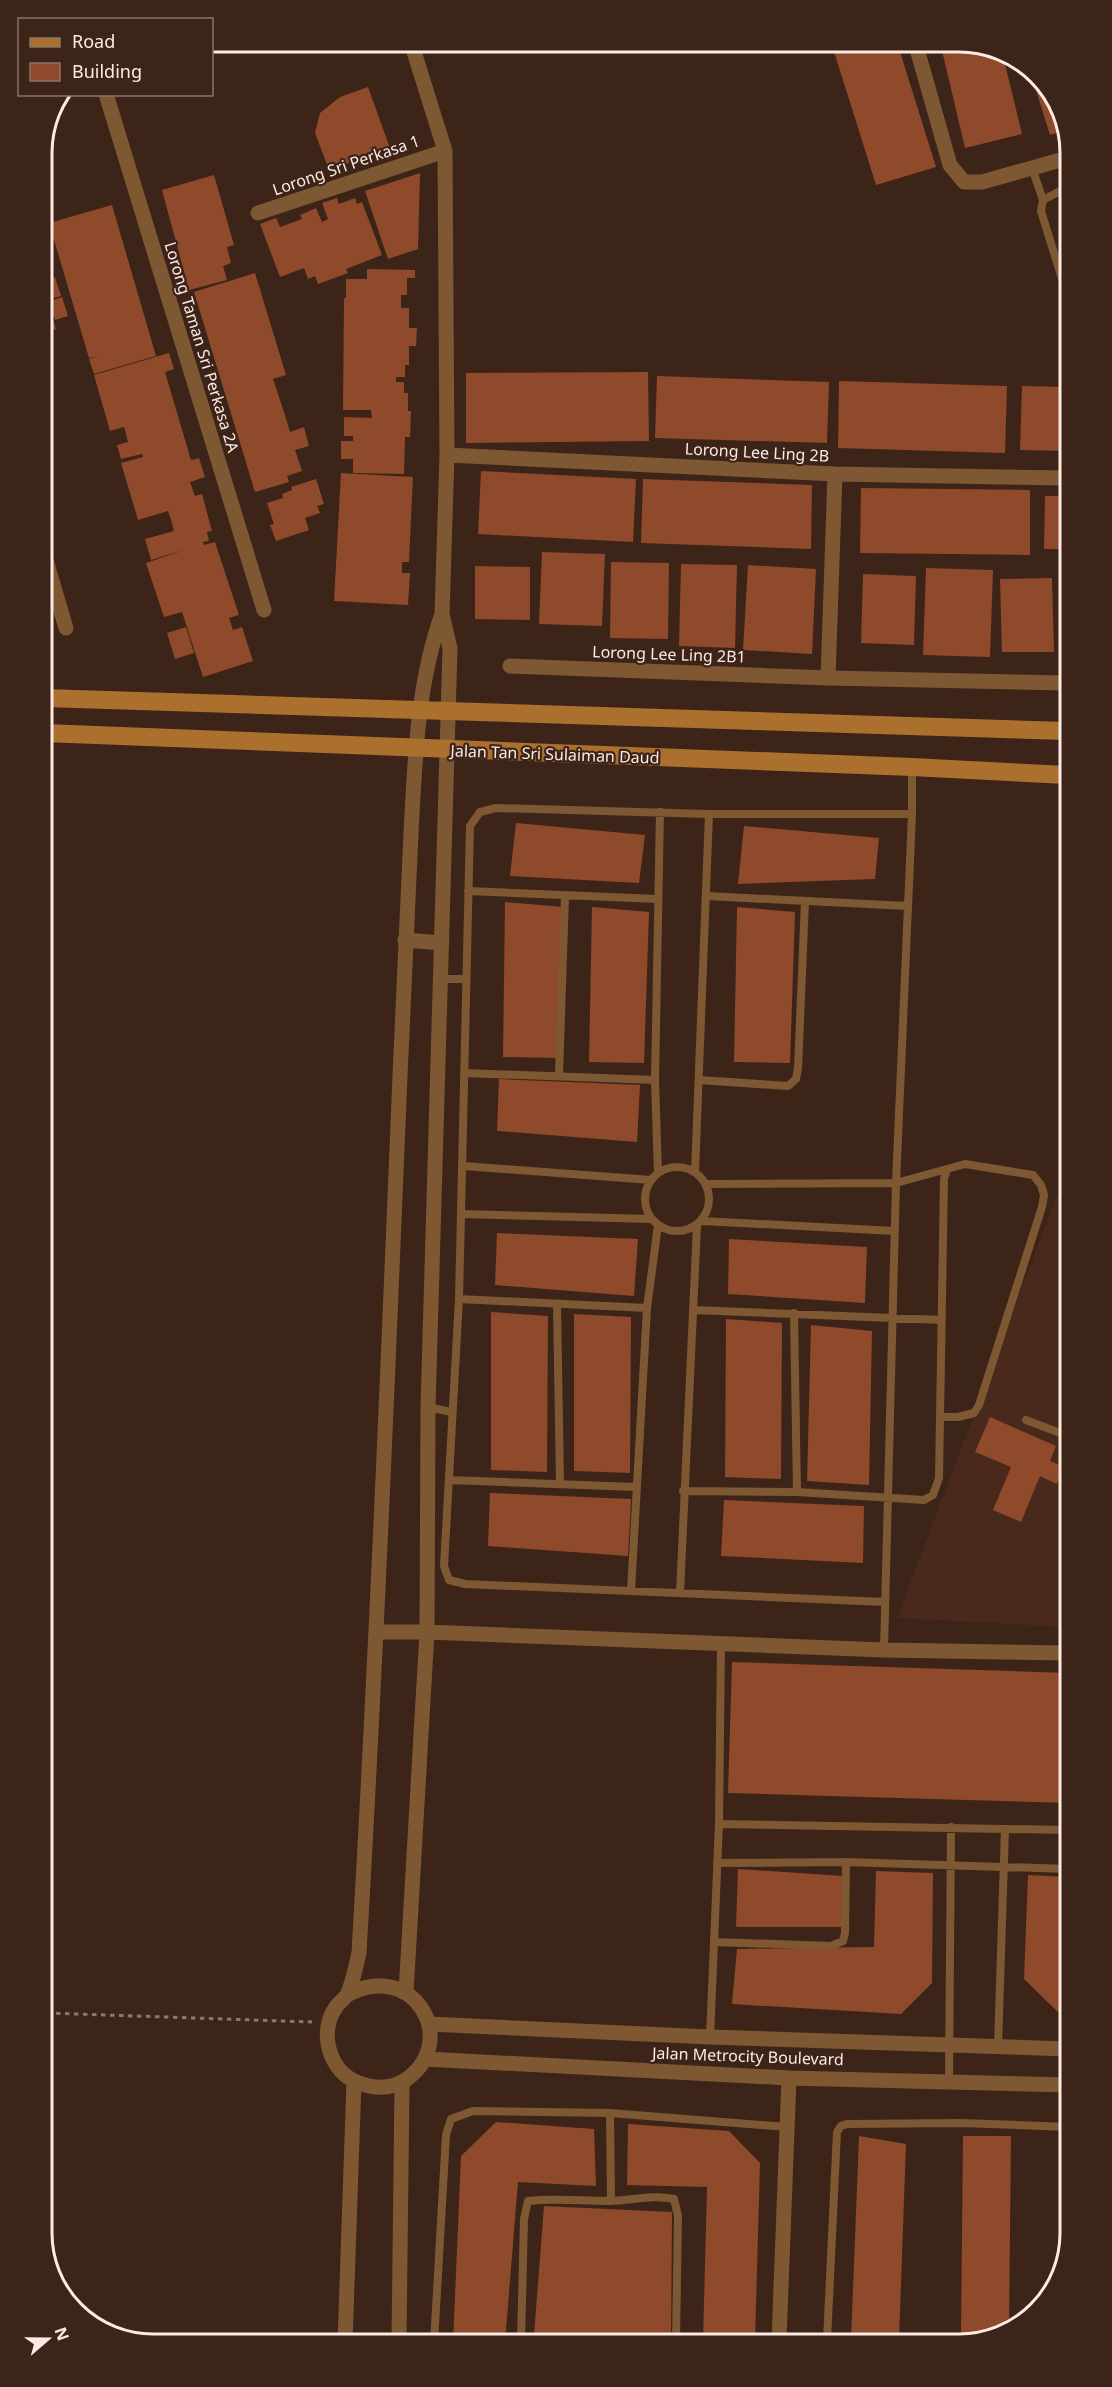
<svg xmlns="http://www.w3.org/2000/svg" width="1112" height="2387" font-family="'Noto Sans',sans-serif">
  <rect width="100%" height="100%" fill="#3d2419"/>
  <path fill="#49291c" d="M1067,1169l1,458 -171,-9z"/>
  <path fill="#8f492b" d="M831,42h66l39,125 -60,18z
    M940,42h26l37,14 19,78 -57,14z
    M1029,68l35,49v14l-14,4z
    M368,87l22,61 -61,22 -14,-37 5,-20 20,-16z
    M420,173l-2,76 -30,10 -23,-68z
    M214,175l20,70 -7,2 4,16 -8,3 4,14 -38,10 -27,-100z
    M337,198l2,6 16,-6 2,6 5,-2 20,53 -36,14 2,4 -30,11 -3,-8 -7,3 -4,-11 -24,9 -20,-53 16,-6 4,9 22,-8 -2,-4 16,-7 6,14 6,-3 -6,-16z
    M112,205l44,151 -62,18 -5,-15 9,-3 -9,2 -40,-135z
    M367,269l48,1v8h-8v17h-6v13h8v20h8l-1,18h-7v19h-4v12h-9v5h8v11h4v18h3l-1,26h-5l-1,37 -51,-1v-14h-12v-18h12v-5h-9v-19l28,1 -1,-8h-28l1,-112h2v-19h21z
    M255,273l31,102 -13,4 11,33 6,20 14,-5 5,19 -14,4 7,21 -15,5 2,6 -34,10 -61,-200z
    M55,277l6,19 -14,4 9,29 -13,4v-53z
    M62,297l6,19 -13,4 -7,-18z
    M169,353l5,16 -9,3 26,88 8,-2 6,19 -15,5 5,14 7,-2 10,37 -5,1 2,9 -6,1 1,3 11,-3 24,73 -10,3 4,12 9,-3 11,34 -50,16 -21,-65 -18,5 -18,-54 38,-13 -33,10 -6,-21 29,-8 -3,-11 -3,-9 -30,9 -17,-57 22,-6 -1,-3 -21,5 -4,-14 11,-3 -4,-15 -14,4 -16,-56z
    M648,372l1,69 -183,2v-70z
    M657,376l172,6 -2,61 -172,-5z
    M839,381l168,5 -2,67 -167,-5z
    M1022,386l43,1v64l-45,-1z
    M481,471l155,8 -3,63 -155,-8z
    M341,473l72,4 -4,85h-7v11h8l-2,32 -74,-4z
    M316,479l8,25 -7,2 3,7 -15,5 4,12 -33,11 -6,-16 4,-1 -7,-21 16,-5 -1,-4 10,-4 -1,-3z
    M643,479l169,6 -1,64 -170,-6z
    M861,488l169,2v65l-170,-2z
    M1045,496h20v53h-21z
    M542,552l63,2 -3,72 -63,-2z
    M611,562l58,1 -1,76 -58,-1z
    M681,564l56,1 -2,83 -56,-2z
    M748,565l68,4 -4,85 -69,-4z
    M475,566l55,1v53l-55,-1z
    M926,568l67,2 -3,87 -67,-2z
    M863,574l53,2 -2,69 -53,-2z
    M1052,578l2,74h-52l-2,-73z
    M186,627l8,26 -19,6 -8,-26z
    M516,823l129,12 -6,48 -129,-7z
    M744,826l135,12 -4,41 -137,5z
    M505,902l58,5 -5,151 -55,-1z
    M592,907l57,5 -5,151 -55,-1z
    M737,907l58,5 -5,151 -56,-1z
    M499,1079l141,6 -3,57 -140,-11z
    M497,1233l141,6 -4,57 -139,-11z
    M729,1239l138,8 -2,56 -137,-9z
    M491,1312l57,4 -1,156 -56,-2z
    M574,1314l57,3 -1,156 -56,-2z
    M726,1319l56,4 -1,156 -56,-2z
    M811,1325l61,6 -3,154 -62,-4z
    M990,1417l66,29 -6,15 14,6 -7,17 -17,-8 -19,46 -28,-12 18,-43 -36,-15z
    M490,1493l141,6 -3,57 -140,-10z
    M724,1500l140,6 -1,57 -142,-7z
    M732,1662l336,11 1,130 -341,-10z
    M738,1869l105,7 -1,51h-106z
    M876,1871l57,2 -1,110 -31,31 -169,-10 5,-55 137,-2z
    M1028,1875l41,2v139l-8,-1 -37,-36z
    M496,2122l98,7 2,57 -78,-4 -13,160 -52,1 8,-187z
    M628,2124l101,7 31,32 -5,178h-52l4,-154 -80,-2z
    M859,2136l47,8 -7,196h-48z
    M963,2136h48l-2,193 -7,5 -41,-1z
    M544,2206l128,6 -1,129 -65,1 -72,-7z"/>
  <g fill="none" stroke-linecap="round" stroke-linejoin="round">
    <path stroke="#8c766d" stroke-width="3" stroke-dasharray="4.5 4.5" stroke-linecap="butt" d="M47,2013l265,9"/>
    <path stroke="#7e5832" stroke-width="8" d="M1032,168l11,32
      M1064,189l-21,11 -2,11 23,74
      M468,891l190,8
      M706,896l201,10
      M441,979h25
      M464,1073l191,7
      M559,1075l6,-179
      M699,1080l89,6 8,-7 2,-11 7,-166
      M463,1166l188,14
      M645 1199a32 32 0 1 1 64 0a32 32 0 1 1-64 0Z
      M695,1172l14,-358
      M658,1173l-3,-93 5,-268
      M706,1184l190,-1 51,-14
      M461,1214l190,5
      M702,1221l193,10
      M459,1299l188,9
      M557,1304l3,179
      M693,1310l249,10
      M794,1313l3,179
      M428,1407l23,5
      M1026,1420l42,16
      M450,1480l186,7
      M683,1491l114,1 127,8 9,-5 6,-17 5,-299 3,-10 18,-5 68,11 8,10 3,10 -2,12 -63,198 -5,8 -16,4h-18
      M631,1591l16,-283 11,-83
      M680,1593l17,-367
      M884,1602l-419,-18 -16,-4 -5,-14 15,-267 11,-473 10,-14 16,-4 213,6h203
      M884,1650l12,-467 16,-369v-47
      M719,1824l350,6
      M717,1863l129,-1 223,7
      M715,1942l116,4 12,-5 2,-8 1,-71
      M710,2037l9,-213 2,-180
      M998,2046l7,-217
      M949,2081l2,-254
      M610,2113l1,88
      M827,2340l10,-208 4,-6 6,-2 114,-1 109,4
      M521,2342l3,-123 4,-18c27,-3 54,0 81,0 22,0 43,-7 65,-2l4,17 -2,125
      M434,2343l12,-208 5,-16 22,-8 137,2 177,14"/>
    <path stroke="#7e5832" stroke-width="15" d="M915,42l35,123 14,17h18l82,-23
      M106,94l158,516
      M258,213l187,-62
      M447,455l388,19 230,4
      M43,550l23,78
      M510,666l318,12 238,5
      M828,678l7,-204
      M405,940l37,3
      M377,1632h50l457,18 184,3
      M406,1993l21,-361 1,-225 22,-759 -8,-34 5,-159 -2,-304 -34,-109
      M347,1995c65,-36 114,44 60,84 -15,10 -32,10 -48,4 -30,-11 -41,-51 -23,-76 3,-5 9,-8 12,-14 5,-12 8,-27 11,-40 17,-292 29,-584 41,-877 3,-81 7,-162 11,-243 4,-73 6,-149 31,-219
      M429,2024l281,13 359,12
      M425,2059l364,19 281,7
      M779,2340l10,-262
      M345,2343l9,-262
      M399,2343l3,-261"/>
    <path stroke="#ac702e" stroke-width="18" d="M44,698l1022,33
      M44,733l868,34 154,8"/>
  </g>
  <g text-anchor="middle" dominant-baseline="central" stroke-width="4.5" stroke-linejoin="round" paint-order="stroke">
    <g font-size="16" fill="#fceae3" stroke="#3d2419">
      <text transform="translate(346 165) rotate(-19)">Lorong Sri Perkasa 1</text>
      <text transform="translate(202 347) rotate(73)">Lorong Taman Sri Perkasa 2A</text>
      <text transform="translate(757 452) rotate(3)">Lorong Lee Ling 2B</text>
      <text transform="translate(669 654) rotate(2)">Lorong Lee Ling 2B1</text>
      <text transform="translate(555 754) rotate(2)">Jalan Tan Sri Sulaiman Daud</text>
      <text transform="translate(748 2056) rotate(2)">Jalan Metrocity Boulevard</text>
    </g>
  </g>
  <path d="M0 0H1112V2387H0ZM153 52H959A101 101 0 0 1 1060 153V2233A101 101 0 0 1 959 2334H153A101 101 0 0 1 52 2233V153A101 101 0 0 1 153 52Z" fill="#3d2419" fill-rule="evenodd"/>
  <path fill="none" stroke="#fceae3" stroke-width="3" d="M153 52H959A101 101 0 0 1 1060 153V2233A101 101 0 0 1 959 2334H153A101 101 0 0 1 52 2233V153A101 101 0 0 1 153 52Z"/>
  <rect x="18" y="18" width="195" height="78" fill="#3d2419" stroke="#89736a" stroke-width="1.5"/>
  <rect x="30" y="38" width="30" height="9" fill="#ac702e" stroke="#89736a" stroke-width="1.5"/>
  <text x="72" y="48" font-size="18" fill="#fceae3">Road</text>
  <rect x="30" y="63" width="30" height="18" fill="#8f492b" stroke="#89736a" stroke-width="1.5"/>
  <text x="72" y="78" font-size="18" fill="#fceae3">Building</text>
  <g transform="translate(48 2339) rotate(70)" stroke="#3d2419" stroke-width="4.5" paint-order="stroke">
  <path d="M0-4.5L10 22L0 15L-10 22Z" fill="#fceae3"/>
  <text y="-9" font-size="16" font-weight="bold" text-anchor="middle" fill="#fceae3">N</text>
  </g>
</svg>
